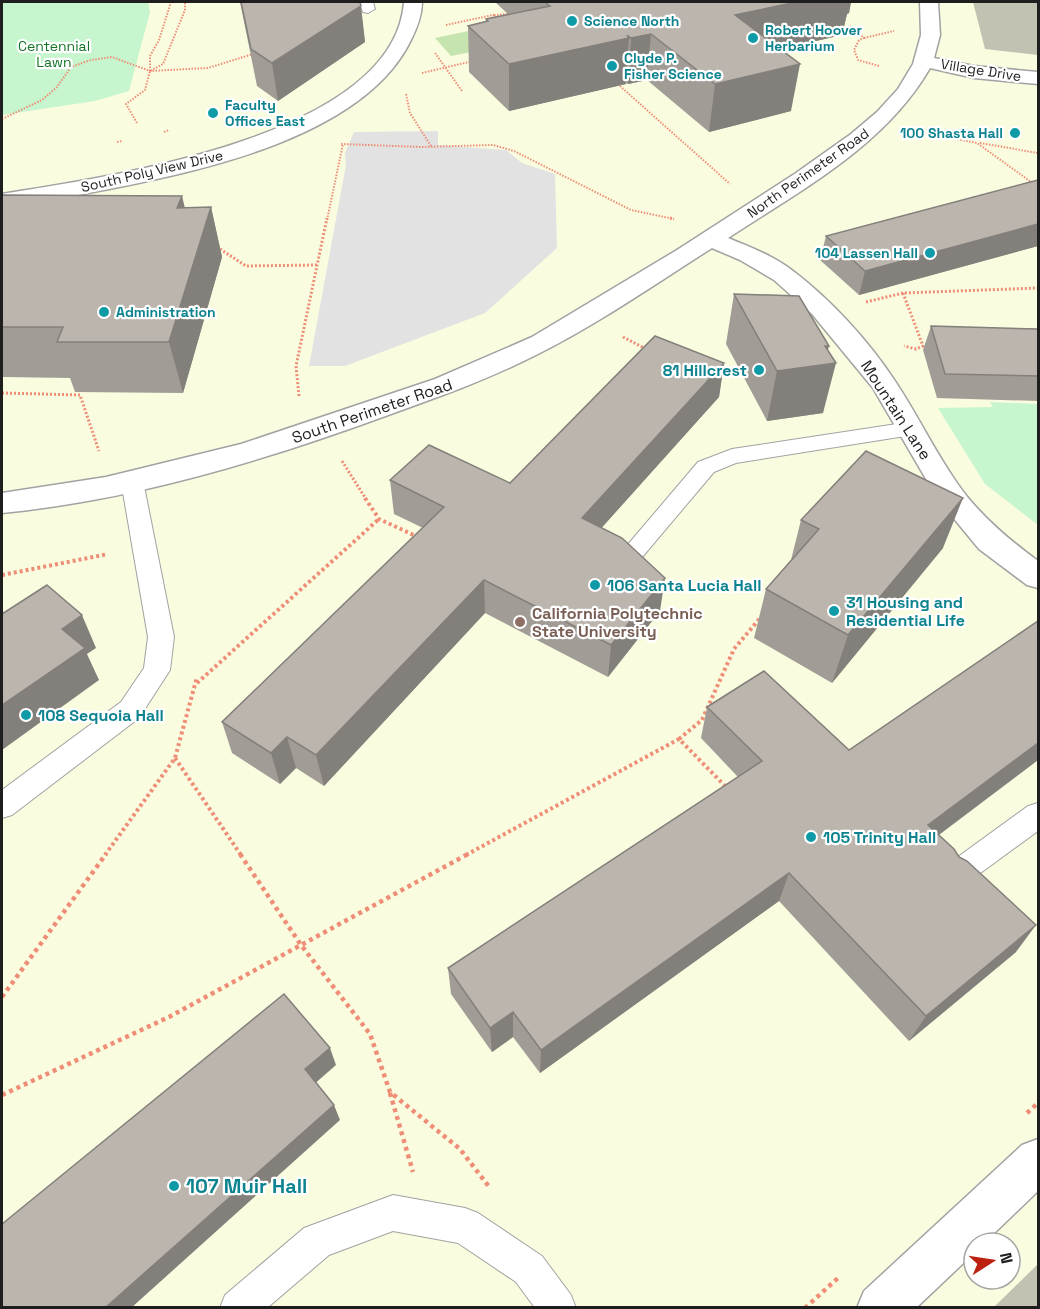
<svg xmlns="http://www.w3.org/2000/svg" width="1040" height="1309" font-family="'Space Grotesk',sans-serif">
  <rect width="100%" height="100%" fill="#eeece5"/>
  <path fill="#fafce0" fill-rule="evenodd" d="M2,2h1036v1305l-1036,1zM974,1243h36v36h-36z"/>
  <path fill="#c1c2b1" d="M973,2h65v53l-53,-6z
    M1038,1264v43h-44z"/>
  <path fill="#c5e4af" d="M497,25l18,18 -64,13 -16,-18z"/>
  <path fill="#c6f5ce" d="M2,2h146l2,10 -21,79 -34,10 -93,14z
    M990,402l48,2v121l-53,-41 -47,-76 55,-1z"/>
  <path fill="#e2e2e2" d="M438,131v14l68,5 16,13 33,11 2,74 -72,65 -140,53h-36l37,-201 -1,-12 9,-21z"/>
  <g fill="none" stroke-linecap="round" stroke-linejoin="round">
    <defs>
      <path id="service" d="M359,2h14l2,7 -7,4 -5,-1z
        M910,422l8,2 3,5 -3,5 -182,29 -22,9 -81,96 -8,3 -8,-3 -4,-6 85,-100 34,-13z
        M132,473l8,3 3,5 31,156 -4,33 -31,48 -127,97 -10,3v-28l119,-88 23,-34 4,-31 -27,-156 3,-5z
        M1038,803v28l-74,54 -10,4 -10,-4 -5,-9 5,-9 84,-61z
        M393,1195l72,13 13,5 64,43 29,39 5,13h-41l-19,-26 -58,-39 -65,-12 -64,24 -62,53h-47l5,-13 79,-67z"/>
      <path id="pedestrian" d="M404,2h18c0,13 -5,26 -11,38 -46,95 -203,129 -297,148 -37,7 -75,15 -112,20v-14c103,-17 392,-56 402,-192z"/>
      <path id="minor" d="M920,2h18l2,33 -6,23 40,8 64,6v12l-64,-6 -44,-10c-45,78 -129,122 -202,170 22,9 46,18 65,33 38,29 75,69 102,110 22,33 39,69 62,102 21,31 51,56 81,78v27l-11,-3 -48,-36 -42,-51 -64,-110 -61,-74 -38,-34 -34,-20 -28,-12c-57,36 -114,76 -174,106 -47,24 -97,42 -147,60 -125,46 -256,86 -389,99v-20l104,-16 135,-33 194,-65 97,-42 145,-87 119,-77 55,-39 26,-22 21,-23 15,-25 8,-29z
        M1038,1139v52l-54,52h-10v10l-58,55h-59l7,-17 158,-146z"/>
    </defs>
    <use href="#service" stroke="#a2a2a2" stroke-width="2"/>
    <use href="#pedestrian" stroke="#a2a2a2" stroke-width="3"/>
    <use href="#minor" stroke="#a2a2a2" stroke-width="3"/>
    <path stroke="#ee8e77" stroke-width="2" stroke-dasharray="1.5 1.5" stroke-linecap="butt" d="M494,15l14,-1
      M446,25l47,-10 6,4
      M850,26l14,12 -5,2 -5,10 4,10 21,6
      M864,38l30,-7
      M435,53l27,38
      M150,71v-15l9,-16 12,-38
      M422,73l51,-12
      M620,86l110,98
      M406,94l4,19 21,33
      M2,119l40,-19 15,-13 14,-20 20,-7 21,-3 38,14 58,-3 45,-14
      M137,123l-11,-19 19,-14 5,-19 13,-7 22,-54v-8
      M164,132l5,-2
      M919,132l58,11 61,44
      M117,142l5,-1
      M980,143l58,10
      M341,144l81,3 71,-2 21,6 117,59 43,9
      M327,220l16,-76"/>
    <path stroke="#ee8e77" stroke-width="3" stroke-dasharray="2 2" stroke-linecap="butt" d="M670,218l4,1
      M220,249l26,17 71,-1
      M903,293l20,53 -7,3 -12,-3
      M866,302l37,-9 135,-5
      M623,337l25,13
      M2,393l78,2 19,56
      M299,396l-3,-30 31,-148
      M342,461l24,38"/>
    <path stroke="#ee8e77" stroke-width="4" stroke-dasharray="3 3" stroke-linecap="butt" d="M365,498l14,21 39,18
      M2,575l106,-21
      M197,683l182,-164
      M679,739l23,-19 32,-71 27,-32
      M175,758l66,97
      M105,855l70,-97 22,-81
      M466,855l213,-116 49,50"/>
    <path stroke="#ee8e77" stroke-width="4.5" stroke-dasharray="4 4" stroke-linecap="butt" d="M240,854l61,91 69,89 20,58 70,57 30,39
      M2,997l104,-143
      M390,1093l23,79
      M2,1095l167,-78 299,-163
      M1027,1113l11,-10
      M805,1308l33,-30"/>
    <use href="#service" fill="#fff" fill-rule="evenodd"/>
    <use href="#pedestrian" fill="#fff" fill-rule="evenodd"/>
    <use href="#minor" fill="#fff" fill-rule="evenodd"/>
  </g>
  <path fill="#a19c96" d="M240,2h120l5,40 -87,59 -21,-15z
    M495,2h356l-2,11 -2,1 -5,21 -62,14 11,62 -82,21 -62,-52 -19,4 -2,-1v1l-117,27 -40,-39 -1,-46 18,-4v-3l23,-4z
    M1038,180v66l-179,49 -39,-35 6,-24z
    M2,195l183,13 26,-1 11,50 -39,136 -108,-1 -5,-14 -68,-1z
    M734,294l94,56 -5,63 -56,8 -41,-77z
    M931,326l107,3v72l-101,-3 -14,-48z
    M724,363l-5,34 -118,131 59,83 -52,66 -123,-64 -161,173 -28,-18 -16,16 -48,-31 -10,-31 201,-194 -29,-14 -4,-34 120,3z
    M801,520l142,28 -111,135 -78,-45 12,-49 25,-29z
    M707,707l142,43 189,10 -99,75 77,117 -107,89 -130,-140 -239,172 -27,-36 -21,15 -41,-58 -3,-26 290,-191 -37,-39z"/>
  <path fill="#837f7a" d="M797,2h54l-2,11 -2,1 -5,21 -113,26 6,-46z
    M361,6l4,36 -87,59 -6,-38z
    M651,34l-4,46 -19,4 3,-46z
    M629,38l-3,46 -117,27v-47z
    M800,64l-9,47 -82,21 6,-48z
    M182,196l12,49 -17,-37z
    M211,207l11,50 -39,136 -14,-51z
    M1038,224v22l-179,49 6,-24z
    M825,346h4l-5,18 12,-1 -13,50 -56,8 10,-50z
    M724,363l-5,34 -139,155 2,-34z
    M963,498l-20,50 -111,135 16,-48z
    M665,578l-5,33 -52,66 3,-32z
    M484,580l1,33 -161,173 -8,-31z
    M82,615l14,33 -9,6 12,26 -97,70v-45l60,-76z
    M287,737l9,31 -16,16 -9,-31z
    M1038,743v17l-125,94 15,-29z
    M789,873l-10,28 -239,172 1,-23z
    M1036,925l-20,27 -107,89 17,-25z
    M513,1012v25l-21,15 -2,-24z
    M330,1048l6,17 -24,21 -7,-17z
    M334,1105l6,15 -209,188h-26z"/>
  <path fill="#bbb5ae" stroke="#837f7a" stroke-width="1.5" d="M241,2h119l1,4 -89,57 -21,-14z
    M545,2h252l-62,13 65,49 -85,20 -64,-50 -20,4 -4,-3 2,3 -120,26 -41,-38 20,-5 -2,-2 64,-13z
    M1038,180v44l-173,47 -39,-35z
    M2,195l180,1 -5,12 34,-1 -42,135h-112l6,-15h-61z
    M734,294l65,2 30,50h-4l11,17 -59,8z
    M931,326l107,3v47l-93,-2z
    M655,336l69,27 -142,155 40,20 43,40 -54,67 -127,-65 -168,175 -29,-18 -16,16 -49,-31 222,-215 -54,-27 39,-35 81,38z
    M866,451l97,47 -115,137 -82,-46 53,-60 -18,-9z
    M47,585l35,30 -20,14 23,19 -83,57v-91z
    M1038,621v122l-110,82 26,24 5,8 8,4 69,64 -110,91 -137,-143 -248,177 -28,-38 -23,16 -42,-60 314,-207 -55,-54 57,-36 85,79z
    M284,994l46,54 -25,21 29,36 -229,203h-103v-84z"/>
  <g fill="#0f9aa8" stroke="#fff" stroke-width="2">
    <circle cx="572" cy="21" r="6"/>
    <circle cx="753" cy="38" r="6"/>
    <circle cx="612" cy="66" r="6"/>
    <circle cx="213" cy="113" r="6"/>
    <circle cx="1015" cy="133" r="6"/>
    <circle cx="930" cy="253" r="6"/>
    <circle cx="104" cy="312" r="6"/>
    <circle cx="759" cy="370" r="6"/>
    <circle cx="595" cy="585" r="6"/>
    <circle cx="834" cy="611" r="6"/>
    <circle cx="26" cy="715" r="6"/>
    <circle cx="811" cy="837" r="6"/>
    <circle cx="174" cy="1186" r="6"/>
  </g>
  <circle fill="#8d6e63" stroke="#fff" stroke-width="2" cx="520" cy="622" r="6"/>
  <g text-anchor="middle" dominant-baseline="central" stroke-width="4.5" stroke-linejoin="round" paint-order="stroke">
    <g font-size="14" font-weight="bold" fill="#0d838f" stroke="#fff" text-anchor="start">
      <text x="584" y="21">Science North</text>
      <text x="765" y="30">Robert Hoover<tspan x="765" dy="16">Herbarium</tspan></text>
      <text x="624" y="58">Clyde P.<tspan x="624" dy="16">Fisher Science</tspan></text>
      <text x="225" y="105">Faculty<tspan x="225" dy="16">Offices East</tspan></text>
      <text x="1003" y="133" text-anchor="end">100 Shasta Hall</text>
      <text x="918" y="253" text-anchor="end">104 Lassen Hall</text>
      <text x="116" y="312">Administration</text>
    </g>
    <g font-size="14" fill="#157425" stroke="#fff">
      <text x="54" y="46">Centennial<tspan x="54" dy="16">Lawn</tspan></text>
    </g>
    <g font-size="14" fill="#1e1e1e" stroke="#fff">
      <text transform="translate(981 70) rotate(9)">Village Drive</text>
      <text transform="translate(152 171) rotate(-13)">South Poly View Drive</text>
      <text transform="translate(808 173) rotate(-35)">North Perimeter Road</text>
    </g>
    <g font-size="16" font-weight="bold" fill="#0d838f" stroke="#fff" text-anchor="start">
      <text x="747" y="370" text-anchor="end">81 Hillcrest</text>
      <text x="607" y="585">106 Santa Lucia Hall</text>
      <text x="846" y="602">31 Housing and<tspan x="846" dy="18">Residential Life</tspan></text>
      <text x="38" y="715">108 Sequoia Hall</text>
      <text x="823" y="837">105 Trinity Hall</text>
    </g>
    <g font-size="16" fill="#1e1e1e" stroke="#fff">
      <text transform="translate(896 410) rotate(57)">Mountain Lane</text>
      <text transform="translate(372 411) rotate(-19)">South Perimeter Road</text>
    </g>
    <g font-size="16" font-weight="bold" fill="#785e54" stroke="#fff" text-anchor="start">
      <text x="532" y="613">California Polytechnic<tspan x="532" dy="18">State University</tspan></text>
    </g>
    <g font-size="20" font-weight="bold" fill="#0d838f" stroke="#fff" text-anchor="start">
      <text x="186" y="1186">107 Muir Hall</text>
    </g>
  </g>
  <rect width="1040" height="1309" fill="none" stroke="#1e1e1e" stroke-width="6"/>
  <g transform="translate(992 1261) rotate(78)"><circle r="28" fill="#ffffff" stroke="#a5a5a5" stroke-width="1.5"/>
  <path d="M0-4.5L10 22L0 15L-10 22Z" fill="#bc2010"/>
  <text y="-9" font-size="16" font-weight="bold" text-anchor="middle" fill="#1e1e1e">N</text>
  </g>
</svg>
